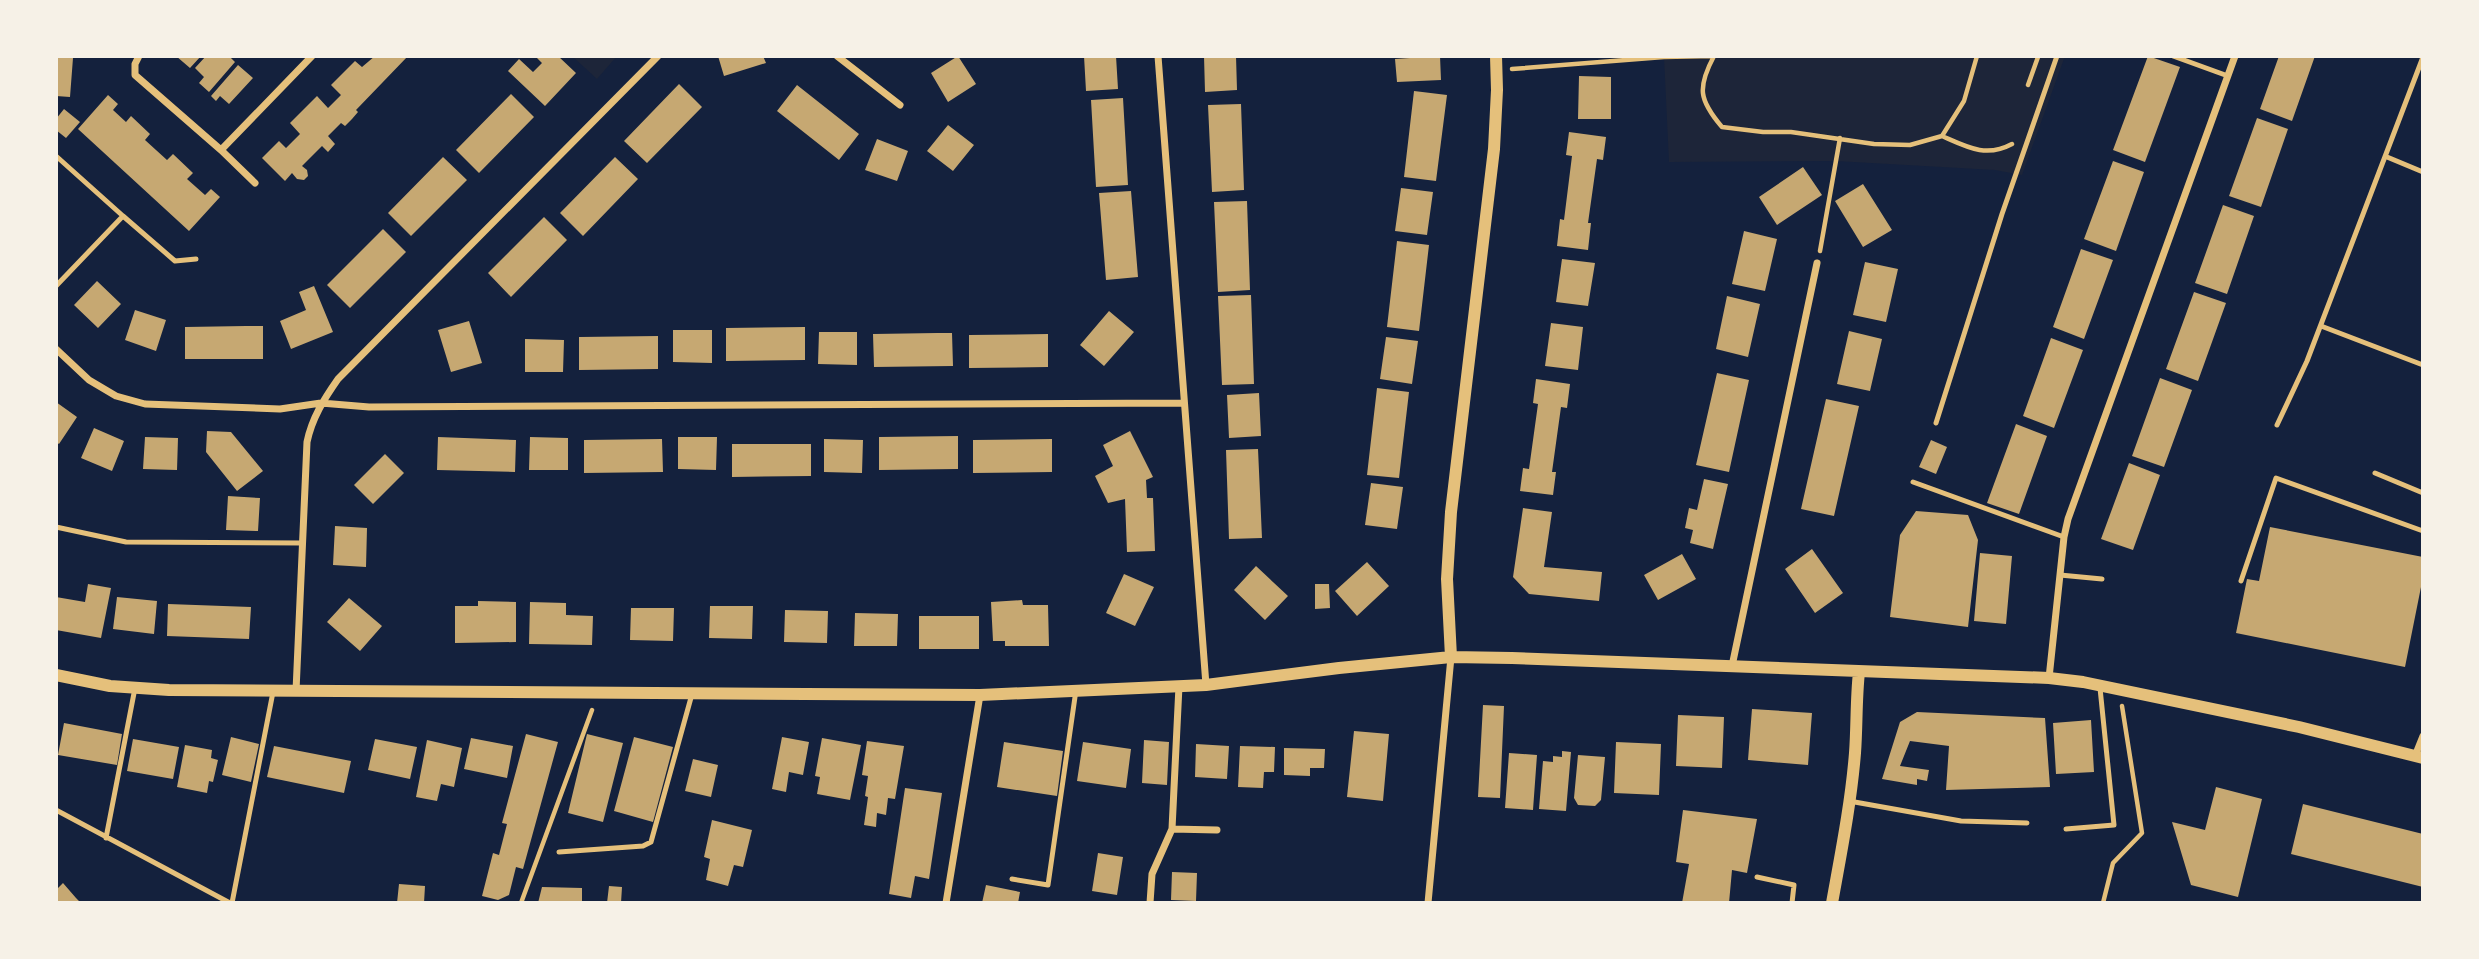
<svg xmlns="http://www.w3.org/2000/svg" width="2479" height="959" font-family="Overpass,sans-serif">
  <rect width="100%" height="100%" fill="#14213d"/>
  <path fill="#1d2539" d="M572,56h45l-20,23z
    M2065,56l-43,119 -27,-5 -159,-9 -167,1 -5,-105z"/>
  <path fill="#c6a872" d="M176,56h25l-11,12z
    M206,56h23l6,6 -26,30 -10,-9 5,-6 -9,-9z
    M375,56h33l-52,54 2,2 -6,7 -7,7 -4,-3 -13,13 7,8 -7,8 -6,-6 -20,20 5,4 1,6 -4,4 -7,-1 -5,-6 -7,8 -23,-23 17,-17 7,7 14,-14 -10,-11 27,-27 11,12 13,-13 -10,-10 24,-24 7,6z
    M535,56h23l18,17 -31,33 -37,-35 11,-12 14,13 9,-9z
    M718,56h45l3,7 -42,13z
    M958,56l18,28 -28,18 -17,-29z
    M1084,56h32l2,33 -32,2z
    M1204,56h32l1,34 -32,2z
    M1410,56h30l1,24 -44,2 -2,-23 15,-1z
    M2148,56l32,11 -35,95 -32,-12z
    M2279,56h36l-23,65 -32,-12z
    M56,57l17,1 -3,39 -14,-1z
    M238,65l15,13 -24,26 -9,-8 -4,5 -5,-5z
    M1579,76l32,1v42h-33z
    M679,84l23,23 -55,56 -23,-22z
    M797,85l62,49 -20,26 -62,-49z
    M1414,91l33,4 -11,86 -32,-4z
    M511,94l23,23 -55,56 -23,-23z
    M108,95l10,9 -5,6 13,12 5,-6 19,18 -5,6 22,20 6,-6 20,19 -6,6 18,16 6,-6 9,8 -31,34 -111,-102z
    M1123,98l5,87 -32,2 -5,-87z
    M1241,104l3,86 -32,2 -4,-87z
    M64,109l16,13 -14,16 -10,-8v-11z
    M2257,118l31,11 -27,78 -32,-11z
    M948,125l26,20 -21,26 -26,-20z
    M1569,132l37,5 -3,23 -6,-1 -9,64h3l-3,27 -31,-4 3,-27 4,1 8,-64 -6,-1z
    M877,139l31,12 -11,30 -32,-11z
    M443,157l24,23 -56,56 -23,-23z
    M615,157l23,22 -55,57 -23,-23z
    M2113,161l31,11 -28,79 -32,-12z
    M1803,167l19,28 -45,30 -18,-28z
    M1863,184l29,46 -29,17 -28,-46z
    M1401,188l32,4 -6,43 -32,-4z
    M1131,191l7,86 -32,3 -7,-87z
    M1247,201l3,89 -32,2 -4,-90z
    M2223,205l31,11 -27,78 -32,-11z
    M544,217l23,23 -56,57 -23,-24z
    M383,229l23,23 -56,56 -23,-23z
    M1744,231l33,8 -12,52 -33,-7z
    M1397,241l32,4 -10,86 -32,-4z
    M2081,249l32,11 -29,79 -31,-12z
    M1562,259l33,4 -7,43 -32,-4z
    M1865,262l33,7 -12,53 -33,-7z
    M97,281l24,23 -23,24 -24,-23z
    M314,286l19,46 -42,17 -11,-28 26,-11 -7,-18z
    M2194,292l32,11 -28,78 -32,-12z
    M1251,295l3,89 -32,1 -4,-89z
    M1727,296l33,8 -12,53 -32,-8z
    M135,310l31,10 -10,31 -31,-11z
    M1109,311l25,21 -30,34 -24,-21z
    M469,321l13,42 -31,9 -13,-42z
    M1551,323l32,4 -5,43 -33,-4z
    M246,326h17v33h-78v-32z
    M805,327v33l-79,1v-33z
    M673,330h39v33l-39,-1z
    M1849,331l33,8 -12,52 -33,-7z
    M819,332h38v33l-39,-1z
    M937,333h15l1,33 -79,1 -1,-33z
    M1048,334v33l-79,1v-33z
    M658,336v33l-79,1v-33z
    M1386,337l32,4 -6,43 -32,-5z
    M2051,338l32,12 -29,78 -31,-12z
    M525,339l39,1 -1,32h-38z
    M1717,373l32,7 -20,92 -33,-7z
    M2160,378l32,12 -28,77 -32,-11z
    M1536,379l34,5 -3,24 -6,-1 -9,65h4l-3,23 -33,-4 3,-23 6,1 9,-65 -5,-1z
    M1377,388l32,4 -10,86 -32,-3z
    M1259,393l2,43 -32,2 -2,-43z
    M1826,399l33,7 -25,110 -33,-7z
    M56,402l21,15 -18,27 -3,-2z
    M2016,424l31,12 -28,78 -32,-11z
    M94,428l30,13 -12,30 -31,-13z
    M207,431l24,1 32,39 -26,20 -31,-39z
    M1130,431l23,46 -7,3 1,18h6l2,53 -28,1 -2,-53 -17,4 -13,-27 18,-10 -10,-21z
    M958,436v33l-79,1v-33z
    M145,437l33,1 -1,32 -34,-1z
    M438,437l78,3 -1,32 -78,-2z
    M530,437l38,1v32h-39z
    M678,437h39l-1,33 -38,-1z
    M662,439l1,33 -79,1v-33z
    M824,439l39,1 -1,33 -38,-1z
    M1052,439v33l-79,1v-33z
    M1931,440l16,7 -11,27 -17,-7z
    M732,444h79v32l-79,1z
    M1258,449l4,89 -33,1 -3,-89z
    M385,454l19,19 -31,31 -19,-19z
    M2129,463l31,12 -27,75 -32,-11z
    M1704,479l24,5 -15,65 -23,-6 3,-13 -8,-2 4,-20 8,2z
    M1371,483l32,4 -6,42 -32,-4z
    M228,496l32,2 -2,33 -32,-1z
    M1523,508l29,4 -8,55 58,5 -3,29 -70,-7 -16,-17z
    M1916,511l52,4 10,25 -10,87 -78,-10 10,-82z
    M335,526l32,2 -1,39 -33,-2z
    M2270,527l153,30v20l-18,90 -169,-34 11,-54 12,2z
    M1812,549l31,44 -28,20 -30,-44z
    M1980,553l32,3 -6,68 -32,-3z
    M1682,554l14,25 -38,21 -14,-25z
    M1367,562l22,24 -32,30 -22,-25z
    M1256,566l32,30 -23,24 -31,-30z
    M1124,574l30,13 -19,39 -29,-13z
    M88,584l23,4 -10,50 -45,-8v-33l29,5z
    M1315,584h14l1,24 -15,1z
    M117,597l40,4 -3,33 -41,-5z
    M349,598l33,28 -22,25 -33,-29z
    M1022,600l1,5h25l1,41h-44v-5h-12l-2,-39z
    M478,601l38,1v40l-61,1v-37h23z
    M530,602l36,1v12l27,1 -1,29 -63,-1z
    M168,604l83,3 -2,32 -82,-3z
    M710,606h43l-1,33 -43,-1z
    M631,608h43l-1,33 -43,-1z
    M785,610l43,1 -1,32 -43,-1z
    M855,613l43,1 -1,32h-43z
    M919,616h60v33h-60z
    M1483,705l21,1 -4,92 -22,-1z
    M1752,709l60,4 -4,52 -60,-5z
    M1917,712l128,6 5,69 -104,3 3,-44 -39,-5 -10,25 29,4 -2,11 -10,-2v6l-35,-6 18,-57z
    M1678,715l46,2 -2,51 -46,-2z
    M2091,720l3,52 -38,2 -3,-51z
    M64,723l58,11 -5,31 -59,-10z
    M1354,731l35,3 -6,67 -36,-4z
    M526,734l32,8 -35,127 -7,-2 -7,28 -11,5 -16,-4 11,-43 6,2 8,-31 -5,-1z
    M587,734l36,9 -20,79 -35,-9z
    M231,737l28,7 -8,38 -29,-7z
    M634,737l39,10 -20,75 -39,-11z
    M782,737l27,5 -6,33 -14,-3 -3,20 -14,-3z
    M471,738l42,8 -6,32 -43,-9z
    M822,738l39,7 -11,55 -33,-6 3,-17 -5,-1z
    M133,739l46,8 -6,32 -46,-8z
    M375,739l42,8 -7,32 -42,-9z
    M427,740l35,8 -8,39 -13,-3 -4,17 -21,-4z
    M1144,740l25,2 -2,43 -25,-2z
    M867,741l37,5 -9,53 -7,-1 -2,17 -9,-2 -1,14 -12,-2 4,-28 -3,-1 3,-20 -6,-1z
    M1004,742l59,9 -6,45 -60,-9z
    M1083,742l48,7 -5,39 -49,-7z
    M1616,742l45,2 -2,51 -45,-2z
    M1196,744l33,2 -2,33 -32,-2z
    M185,745l27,5 -1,8 7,2 -5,22 -4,-1 -2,12 -30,-6z
    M274,746l77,15 -7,32 -77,-16z
    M1240,746l35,1 -1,25h-10l-1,16 -25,-1z
    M1284,748l41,1 -1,19h-14v8l-26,-1z
    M1562,751l9,1 -5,59 -27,-2 4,-48 10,1v-6l9,1z
    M1509,753l28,2 -4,55 -28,-2z
    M1578,755l27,2 -4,43 -6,6 -17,-1 -4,-7z
    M693,759l25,6 -7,32 -26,-6z
    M2216,787l46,12 -24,98 -47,-12 -19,-63 33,8z
    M905,788l37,5 -13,86 -14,-3 -4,22 -22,-4z
    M2303,804l120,30v53l-132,-33z
    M1683,810l74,9 -10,54 -15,-3 -3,33h-47l7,-39 -13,-2z
    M712,820l40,10 -9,37 -9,-2 -6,21 -22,-6 4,-21 -6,-2z
    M1098,853l25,4 -6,38 -25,-4z
    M1172,872l25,1 -1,28 -25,-1z
    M63,883l13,15 5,5h-25v-13z
    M399,884l26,2 -1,17h-27z
    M986,885l34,7 -2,11h-36z
    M609,886l13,1 -1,16h-14z
    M542,887l40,1v15h-44z"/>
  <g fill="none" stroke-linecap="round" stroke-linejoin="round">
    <path stroke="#e5c07b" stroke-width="4.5" d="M1714,56c-17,32 -15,44 8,71l41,5h28l83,12 36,1 32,-9 22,-35 13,-45
      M1512,69l152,-12 49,-1
      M2028,85l10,-28
      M1942,136c25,11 44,22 70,8
      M1820,251l20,-113
      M521,903l71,-193
      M2103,903l10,-40 29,-30 -20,-127"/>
    <path stroke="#e5c07b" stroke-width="5" d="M2173,56l55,20
      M56,156l67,60 -67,70
      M2387,157l36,15
      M123,216l52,45 21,-2
      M2321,326l102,39
      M1936,423l66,-209 55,-158
      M2277,425l30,-64 116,-304
      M2375,473l48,20
      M1913,482l151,55
      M56,527l70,15 176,1
      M2060,575l42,4
      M2241,581l35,-103 147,53
      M1849,801l112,20 66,2
      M56,810l174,93
      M2066,829l48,-4 -14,-137
      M106,838l29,-150
      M559,852l84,-6 8,-4 41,-148
      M1757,877l37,8 -2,18
      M1012,879l36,6 28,-195
      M232,903l41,-211"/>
    <path stroke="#e5c07b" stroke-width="7" d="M139,56l-4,8v11l86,75 34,33
      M837,56l63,49
      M1158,56l48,629
      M221,150l91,-94
      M56,349l33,31 27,16 29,8 135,5 41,-6 48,4 814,-4
      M1732,666l85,-403
      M2049,678l15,-141 4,-18 167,-463
      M296,691l11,-249c5,-24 17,-43 31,-63l320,-323
      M2415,756l8,-20
      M1172,829l45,1
      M946,903l34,-208
      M1150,903l2,-29 20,-45 7,-143
      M1428,903l23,-246"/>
    <path stroke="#e5c07b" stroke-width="12" d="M1451,657l-4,-78 4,-67 43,-363 3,-59 -1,-34
      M56,675l54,11 59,4 811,5 226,-10 133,-17 112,-11 61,1 537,20 34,4 216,45 124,31
      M1832,903c9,-50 19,-100 23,-150 2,-27 1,-54 4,-81"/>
  </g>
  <rect width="2479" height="959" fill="none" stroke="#f6f1e7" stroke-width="116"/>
</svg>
